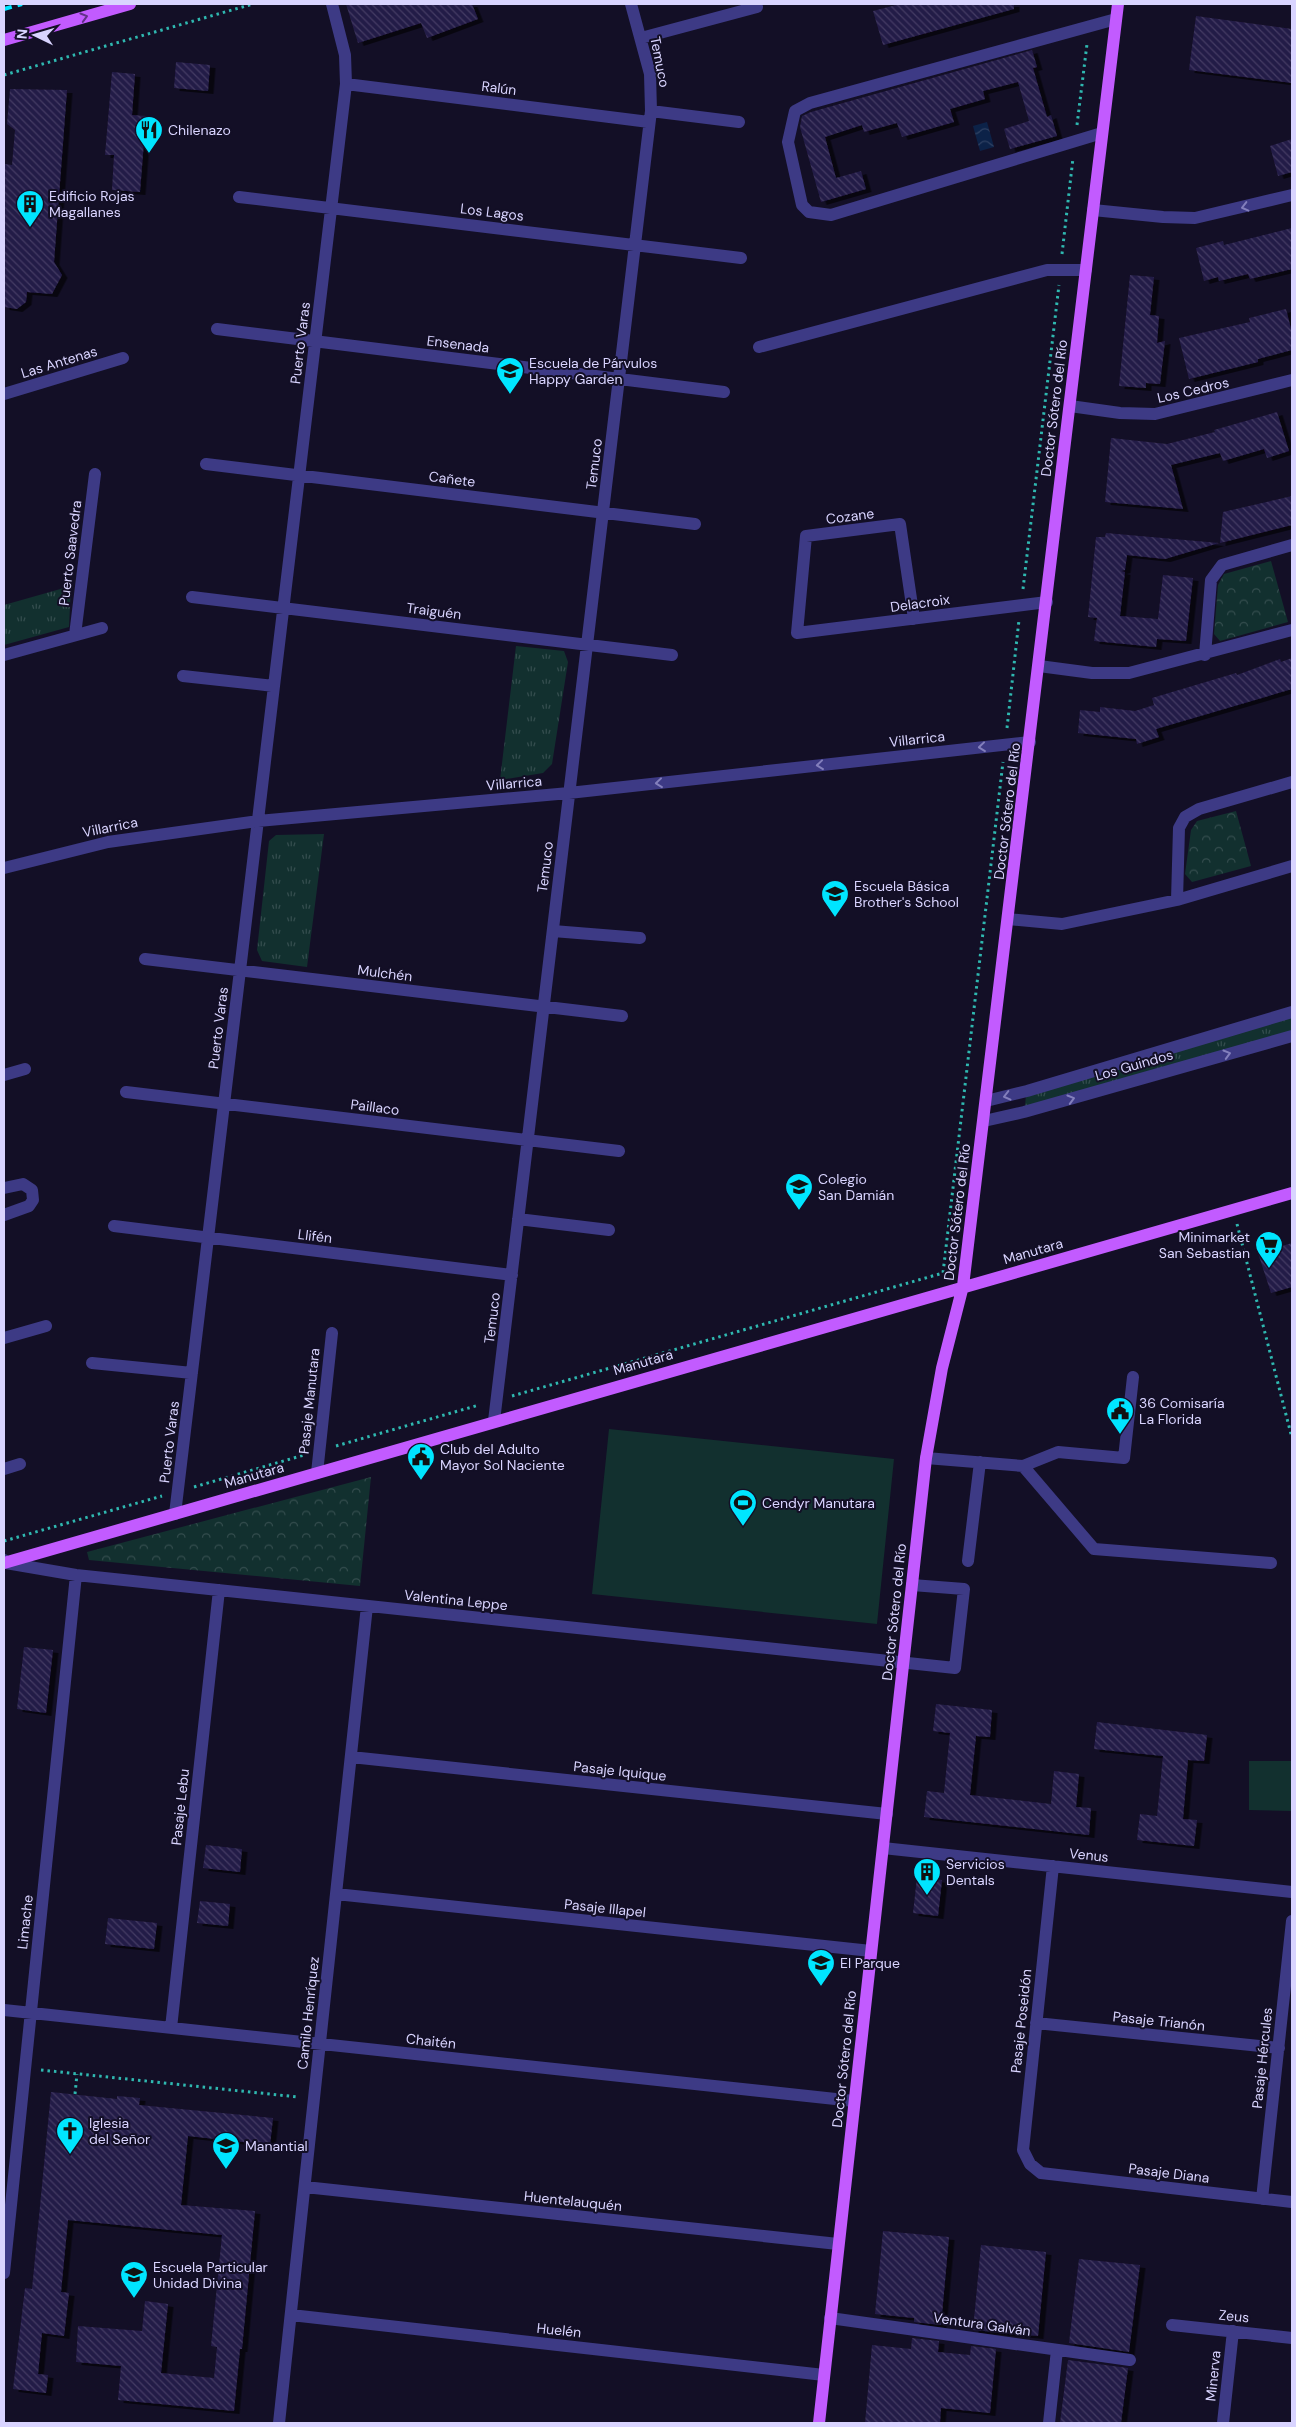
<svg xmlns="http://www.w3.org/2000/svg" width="1296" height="2427" font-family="'DM Sans',sans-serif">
  <defs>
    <pattern id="grass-tufts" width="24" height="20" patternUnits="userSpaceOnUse" patternTransform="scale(1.25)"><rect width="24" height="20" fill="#12302f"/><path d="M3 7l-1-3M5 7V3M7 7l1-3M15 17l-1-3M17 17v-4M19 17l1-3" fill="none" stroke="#344d4e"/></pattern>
    <pattern id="park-crowns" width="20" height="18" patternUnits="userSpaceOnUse" patternTransform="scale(1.25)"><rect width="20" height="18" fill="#12302f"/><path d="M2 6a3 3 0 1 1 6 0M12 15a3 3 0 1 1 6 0" fill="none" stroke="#344d4e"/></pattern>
    <pattern id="water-waves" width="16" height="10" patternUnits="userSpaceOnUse" patternTransform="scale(1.25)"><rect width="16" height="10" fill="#0c2248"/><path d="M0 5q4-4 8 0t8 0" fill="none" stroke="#2f4163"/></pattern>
    <pattern id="building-back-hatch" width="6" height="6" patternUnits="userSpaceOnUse" patternTransform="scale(1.25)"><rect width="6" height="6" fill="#241b47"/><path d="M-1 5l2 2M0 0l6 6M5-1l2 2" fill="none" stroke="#433b63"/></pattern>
    <filter id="shadow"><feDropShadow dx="5.5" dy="3" stdDeviation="0" flood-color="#0009"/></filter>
  </defs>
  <rect width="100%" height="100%" fill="#130f26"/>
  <path fill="url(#grass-tufts)" d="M71,586l-2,41 -65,18v-40z
    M516,646l48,5 4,11 -16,102 -9,9 -43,7z
    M324,834l-17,133 -45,-6 -5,-11 12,-109 7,-6z
    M1292,1015v17l-267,75 1,-13z"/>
  <path fill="url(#park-crowns)" d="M1271,561l17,61 -68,19 -6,-7 4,-49 6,-11z
    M1236,811l15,55 -59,16 -7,-8 6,-44 6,-9z
    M371,1477l-11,109 -271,-26 -2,-8z"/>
  <path fill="#12302f" d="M609,1429l285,30 -17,165 -285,-30z
    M1249,1761h43v50l-43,-1z"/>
  <path fill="url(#water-waves)" d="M987,122l7,25 -14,4 -7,-25z"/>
  <path fill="url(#building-back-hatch)" filter="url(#shadow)" d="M346,4h126l6,15 -51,19 -6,-15 -63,20z
    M900,4h114v5l-131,36 -10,-34z
    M1196,16l96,13v54l-103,-13z
    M1032,50l5,17 -4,1 14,49 4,-2 6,21 -47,13 -6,-20 25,-8 -11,-39 -35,9 2,8 -35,10 4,13 -52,15 -5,-14 -33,9 -2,-7 -37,12 11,41 25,-7 5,18 -45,13 -21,-75 2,-11 9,-4z
    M176,62l34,3 -2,26 -34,-3z
    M112,72l23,2 -3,41 14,1 -6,76 -28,-2 2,-35h-9z
    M10,89l57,1 -13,172 8,13 -10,19 -25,-2 -1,10 -9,7 -13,-2v-128l1,-15 7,1 3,-35 -8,-6z
    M1292,139v33l-14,4 -8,-30z
    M1292,228v41l-42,10 -2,-5 -29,7 -1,-4 -14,4 -8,-33 27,-7 1,4z
    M1130,275l24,2 -4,38 9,1 -2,27 8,-2 -5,43 -14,-1v5l-27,-2z
    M1286,309l6,24v17l-34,9v3l-69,17 -10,-41 71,-16 -1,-4z
    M1277,412l12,39 -22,7 -3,-9 -41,12 -3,-8 -49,12 12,44 -78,-7 6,-64 56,6 48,-12 -1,-2z
    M1292,496v29l-72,18 3,-31z
    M1106,533l113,10 -54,16 -38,-4 -2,15 -4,1 4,1 -5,44 38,3 5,-44 30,3 -7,63 -29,-2 -1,8 -62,-6 3,-23 -9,-1 8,-80h9z
    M1292,658v31l-136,40 3,8 -22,7 -1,-5 -58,-6 2,-23 20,2v-5l35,4 19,-6 -2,-7 84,-25 1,2 43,-16 1,3z
    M1292,1243v44l-21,6 -13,-40z
    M24,1647l29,3 -7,63 -29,-4z
    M936,1704l56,6 -2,27 -14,-1 -6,59 81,9 3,-33 25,3 -3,33 15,1 -2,27 -165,-18 3,-26 17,2 6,-60 -17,-2z
    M1097,1722l110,13 -3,26 -16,-1 -5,59 14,1 -3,26 -57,-6 3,-26 17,2 6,-60 -69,-7z
    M206,1845l36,4 -2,23 -37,-4z
    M917,1877l25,3 -4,36 -25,-3z
    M200,1901l30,3 -2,22 -31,-3z
    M108,1918l49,5 -3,26 -49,-5z
    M51,2092l66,7v-3l23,2 -1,7 134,13 -3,27 -82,-9 -7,69 74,6 -13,138h-2l-6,62 -116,-11 3,-34 -45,-4 2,-36 64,5 3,-30 23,3 -7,69 53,5 3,-31 -6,-1 11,-111 -154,-15 -7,72 8,1 -5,43 -22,-3 -4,41 10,1 -2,18 -33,-4 12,-101 7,1z
    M883,2231l66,6 -8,88 -27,-3v-4l-39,-4z
    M981,2245l65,7 -8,84 -65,-6z
    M1079,2259l61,6 -11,87 -60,-9z
    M912,2338l27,3 -1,11 32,3 1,-9 25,3 -6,64 -49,-5 -1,15h-75l7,-78 39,4z
    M1068,2360l60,8 -7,55h-61z"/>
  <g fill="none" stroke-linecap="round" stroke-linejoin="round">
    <path stroke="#2fb8b0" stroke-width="3" stroke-dasharray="2.5 4" stroke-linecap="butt" d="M4,75l249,-71
      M1077,125l10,-81
      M1062,254l11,-96
      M1023,589l36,-304
      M1007,728l12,-108
      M1237,1224l55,214
      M512,1396l431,-123 60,-511
      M336,1446l143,-41
      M194,1487l110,-32
      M4,1541l158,-45
      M41,2070l257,27
      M75,2094l2,-20"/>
    <path stroke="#3d3a85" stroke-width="12" d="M641,38l116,-31
      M346,84l303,38
      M651,111l88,11
      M1102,133l-271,82 -22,-3 -7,-7 -14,-63 7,-31 15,-8 306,-84
      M239,197l502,61
      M1093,210l70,7 32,1 97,-23
      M217,329l507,63
      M759,347l288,-77h39
      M4,394l119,-36
      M1070,406l50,7 35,1 137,-34
      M206,464l489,60
      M192,597l480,58
      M914,619l-14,-95 -94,12 -9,97 250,-31
      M75,635l20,-161
      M4,655l98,-27
      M1205,655l6,-75 11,-15 70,-20
      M1039,666l53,7h37l163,-43
      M183,676l91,10
      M4,868l104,-26 150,-21 311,-28 461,-51
      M1177,900l2,-72 6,-11 14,-8 93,-27
      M1008,919l54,5 115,-24 115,-34
      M553,931l87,7
      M145,959l477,57
      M4,1075l21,-6
      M126,1092l493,59
      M986,1101l41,-10 265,-79
      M984,1121l40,-9 268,-76
      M4,1188l19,-4 9,6 1,10 -4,6 -25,9
      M518,1219l91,11
      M114,1226l398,49
      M4,1338l42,-12
      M92,1363l100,10
      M494,1421l157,-1310 -1,-37 -19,-70
      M926,1458l97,8 71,83 177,14
      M1023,1466l35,-14 66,6 9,-81
      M4,1469l16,-5
      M317,1473l15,-140
      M175,1514l171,-1430 -1,-29 -13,-51
      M4,1560l2,3 70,12 879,93 9,-79 -52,-4
      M968,1561l12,-99
      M351,1757l536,57
      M883,1848l409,44
      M1053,1866l-30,284 7,14 11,9 251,29
      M336,1894l535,57
      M4,2010l850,91
      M1036,2023l243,25
      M171,2028l48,-438
      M305,2187l533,57
      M1262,2199l30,-278
      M4,2273l72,-698
      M291,2315l533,60
      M830,2318l300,42
      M1172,2325l120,13
      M279,2423l88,-817
      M1049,2423l8,-73
      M1223,2423l10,-92"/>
    <path stroke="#c25bff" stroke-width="12" d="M4,40l126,-36
      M4,1563l1288,-370
      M819,2423l107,-965 16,-90 21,-82 155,-1282"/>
    <path stroke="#00e5ff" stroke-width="4" stroke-dasharray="8 6" stroke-linecap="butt" d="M4,9l18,-5"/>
  </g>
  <defs><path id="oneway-chevron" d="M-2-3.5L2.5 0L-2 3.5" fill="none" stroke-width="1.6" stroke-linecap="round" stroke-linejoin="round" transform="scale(1.25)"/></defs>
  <use stroke="#623188" href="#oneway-chevron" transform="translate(84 17) rotate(-16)"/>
  <g stroke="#837fbc">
    <use href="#oneway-chevron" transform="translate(1245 207) rotate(166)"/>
    <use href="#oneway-chevron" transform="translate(982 747) rotate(174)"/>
    <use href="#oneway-chevron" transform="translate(820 765) rotate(174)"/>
    <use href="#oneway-chevron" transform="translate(659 783) rotate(174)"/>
    <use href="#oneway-chevron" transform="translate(1227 1054) rotate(-16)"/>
    <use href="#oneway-chevron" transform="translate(1007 1096) rotate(166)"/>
    <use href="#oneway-chevron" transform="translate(1071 1099) rotate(-16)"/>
  </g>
  <defs>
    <symbol id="restaurant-pin" viewBox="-11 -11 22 30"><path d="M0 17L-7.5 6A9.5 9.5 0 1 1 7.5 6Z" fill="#00e5ff" stroke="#130f26"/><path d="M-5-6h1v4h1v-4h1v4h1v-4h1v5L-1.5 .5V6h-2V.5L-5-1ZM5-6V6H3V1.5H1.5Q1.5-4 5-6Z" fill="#111"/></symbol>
    <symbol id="building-pin" viewBox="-11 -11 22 30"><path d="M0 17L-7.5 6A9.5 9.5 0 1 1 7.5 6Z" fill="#00e5ff" stroke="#130f26"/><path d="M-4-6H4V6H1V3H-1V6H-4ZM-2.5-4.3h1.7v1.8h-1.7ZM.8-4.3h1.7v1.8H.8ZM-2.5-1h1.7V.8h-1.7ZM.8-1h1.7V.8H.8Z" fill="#111"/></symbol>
    <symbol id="school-pin" viewBox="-11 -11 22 30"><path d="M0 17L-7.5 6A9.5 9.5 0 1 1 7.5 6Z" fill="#00e5ff" stroke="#130f26"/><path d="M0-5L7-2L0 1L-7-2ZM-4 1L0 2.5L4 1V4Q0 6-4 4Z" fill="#111"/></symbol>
    <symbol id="supermarket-pin" viewBox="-11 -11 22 30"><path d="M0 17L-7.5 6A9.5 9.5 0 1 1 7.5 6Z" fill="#00e5ff" stroke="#130f26"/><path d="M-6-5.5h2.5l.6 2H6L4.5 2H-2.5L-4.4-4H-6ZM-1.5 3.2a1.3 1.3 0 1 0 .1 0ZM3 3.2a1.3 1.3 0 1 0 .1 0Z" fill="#111"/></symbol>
    <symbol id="civic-pin" viewBox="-11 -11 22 30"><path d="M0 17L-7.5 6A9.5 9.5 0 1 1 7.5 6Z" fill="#00e5ff" stroke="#130f26"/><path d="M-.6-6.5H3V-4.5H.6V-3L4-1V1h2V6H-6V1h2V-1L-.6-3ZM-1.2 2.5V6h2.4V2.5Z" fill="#111"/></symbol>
    <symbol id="stadium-pin" viewBox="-11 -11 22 30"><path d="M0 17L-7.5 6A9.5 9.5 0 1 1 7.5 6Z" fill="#00e5ff" stroke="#130f26"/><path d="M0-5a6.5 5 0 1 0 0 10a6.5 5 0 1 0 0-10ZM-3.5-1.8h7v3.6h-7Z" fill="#111"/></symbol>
    <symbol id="church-pin" viewBox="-11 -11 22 30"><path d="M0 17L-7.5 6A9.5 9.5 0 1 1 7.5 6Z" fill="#00e5ff" stroke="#130f26"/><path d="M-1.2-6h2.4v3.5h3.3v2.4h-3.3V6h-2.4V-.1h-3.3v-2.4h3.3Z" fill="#111"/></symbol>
  </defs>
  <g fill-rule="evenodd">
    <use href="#restaurant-pin" x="133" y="114" width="32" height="43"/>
    <use href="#building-pin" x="14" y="188" width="32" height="43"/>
    <use href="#school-pin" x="494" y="355" width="32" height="43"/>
    <use href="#school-pin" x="819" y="878" width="32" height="43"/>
    <use href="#school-pin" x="783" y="1171" width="32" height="43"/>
    <use href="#supermarket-pin" x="1253" y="1229" width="32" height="43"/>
    <use href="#civic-pin" x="1104" y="1395" width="32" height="43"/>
    <use href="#civic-pin" x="405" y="1441" width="32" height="43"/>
    <use href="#stadium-pin" x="727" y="1487" width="32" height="43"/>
    <use href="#building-pin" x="911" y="1856" width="32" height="43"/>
    <use href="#school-pin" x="805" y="1947" width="32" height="43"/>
    <use href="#church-pin" x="54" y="2115" width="32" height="43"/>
    <use href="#school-pin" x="210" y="2130" width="32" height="43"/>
    <use href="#school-pin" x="118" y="2259" width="32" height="43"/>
  </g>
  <g text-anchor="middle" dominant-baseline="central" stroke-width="4" stroke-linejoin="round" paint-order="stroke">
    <g font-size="14" fill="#d9d4ff" stroke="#130f26">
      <text transform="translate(660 62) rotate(79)">Temuco</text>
      <text transform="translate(499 88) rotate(7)">Ralún</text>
      <text transform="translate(492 212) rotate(7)">Los Lagos</text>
      <text transform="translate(300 343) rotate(-83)">Puerto Varas</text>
      <text transform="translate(458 344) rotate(7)">Ensenada</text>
      <text transform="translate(59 362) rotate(-17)">Las Antenas</text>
      <text transform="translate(1193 390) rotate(-13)">Los Cedros</text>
      <text transform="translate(1054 408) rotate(-83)">Doctor Sótero del Río</text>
      <text transform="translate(594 464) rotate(-83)">Temuco</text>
      <text transform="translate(452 479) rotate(7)">Cañete</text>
      <text transform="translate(850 516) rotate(-7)">Cozane</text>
      <text transform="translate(70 553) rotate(-83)">Puerto Saavedra</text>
      <text transform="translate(920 603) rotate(-8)">Delacroix</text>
      <text transform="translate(434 611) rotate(7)">Traiguén</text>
      <text transform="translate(917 739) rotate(-6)">Villarrica</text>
      <text transform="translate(514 783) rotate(-5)">Villarrica</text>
      <text transform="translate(1007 811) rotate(-83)">Doctor Sótero del Río</text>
      <text transform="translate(110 827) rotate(-11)">Villarrica</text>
      <text transform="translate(545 867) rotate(-83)">Temuco</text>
      <text transform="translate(385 973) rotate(7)">Mulchén</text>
      <text transform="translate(218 1028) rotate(-83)">Puerto Varas</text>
      <text transform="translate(1134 1065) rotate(-16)">Los Guindos</text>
      <text transform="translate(375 1107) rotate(7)">Paillaco</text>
      <text transform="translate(957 1212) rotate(-83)">Doctor Sótero del Río</text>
      <text transform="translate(315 1236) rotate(7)">Llifén</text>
      <text transform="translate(1033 1251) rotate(-16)">Manutara</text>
      <text transform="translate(492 1318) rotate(-83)">Temuco</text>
      <text transform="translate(643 1362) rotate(-16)">Manutara</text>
      <text transform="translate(309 1401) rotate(-84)">Pasaje Manutara</text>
      <text transform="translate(169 1442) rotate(-83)">Puerto Varas</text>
      <text transform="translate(254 1475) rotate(-16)">Manutara</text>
      <text transform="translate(456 1600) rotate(6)">Valentina Leppe</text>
      <text transform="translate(894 1612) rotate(-84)">Doctor Sótero del Río</text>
      <text transform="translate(620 1771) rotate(6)">Pasaje Iquique</text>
      <text transform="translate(180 1807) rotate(-84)">Pasaje Lebu</text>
      <text transform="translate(1089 1855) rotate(6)">Venus</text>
      <text transform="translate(605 1908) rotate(6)">Pasaje Illapel</text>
      <text transform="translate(25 1922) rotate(-84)">Limache</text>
      <text transform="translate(308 2013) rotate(-84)">Camilo Henríquez</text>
      <text transform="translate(1021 2021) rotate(-84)">Pasaje Poseidón</text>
      <text transform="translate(1159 2021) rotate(6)">Pasaje Trianón</text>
      <text transform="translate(431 2041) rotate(6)">Chaitén</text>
      <text transform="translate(1262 2058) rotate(-84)">Pasaje Hércules</text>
      <text transform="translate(844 2059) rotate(-84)">Doctor Sótero del Río</text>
      <text transform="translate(1169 2173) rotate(7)">Pasaje Diana</text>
      <text transform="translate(573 2201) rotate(6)">Huentelauquén</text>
      <text transform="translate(1234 2316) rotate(6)">Zeus</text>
      <text transform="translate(982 2324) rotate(8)">Ventura Galván</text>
      <text transform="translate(559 2330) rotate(6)">Huelén</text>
      <text transform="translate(1213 2376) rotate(-84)">Minerva</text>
    </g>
    <g font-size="14" fill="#d9d4ff" stroke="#130f26" text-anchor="start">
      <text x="168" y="130">Chilenazo</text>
      <text x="49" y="196">Edificio Rojas<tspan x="49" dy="16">Magallanes</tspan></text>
      <text x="529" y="363">Escuela de Párvulos<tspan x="529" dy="16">Happy Garden</tspan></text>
      <text x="854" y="886">Escuela Básica<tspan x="854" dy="16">Brother's School</tspan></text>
      <text x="818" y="1179">Colegio<tspan x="818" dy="16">San Damián</tspan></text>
      <text x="1250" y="1237" text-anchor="end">Minimarket<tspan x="1250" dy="16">San Sebastian</tspan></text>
      <text x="1139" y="1403">36 Comisaría<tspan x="1139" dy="16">La Florida</tspan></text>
      <text x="440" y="1449">Club del Adulto<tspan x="440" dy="16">Mayor Sol Naciente</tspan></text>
      <text x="762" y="1503">Cendyr Manutara</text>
      <text x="946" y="1864">Servicios<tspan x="946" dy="16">Dentals</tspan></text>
      <text x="840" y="1963">El Parque</text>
      <text x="89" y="2123">Iglesia<tspan x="89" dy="16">del Señor</tspan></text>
      <text x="245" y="2146">Manantial</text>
      <text x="153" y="2267">Escuela Particular<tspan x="153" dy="16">Unidad Divina</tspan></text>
    </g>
  </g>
  <rect width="1296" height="2427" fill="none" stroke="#d9d4ff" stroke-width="10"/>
  <g transform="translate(35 35) rotate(275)" stroke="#130f26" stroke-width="4" paint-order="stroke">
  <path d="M0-4L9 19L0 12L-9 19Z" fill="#d9d4ff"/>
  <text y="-8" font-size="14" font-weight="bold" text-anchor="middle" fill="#d9d4ff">N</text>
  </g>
</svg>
